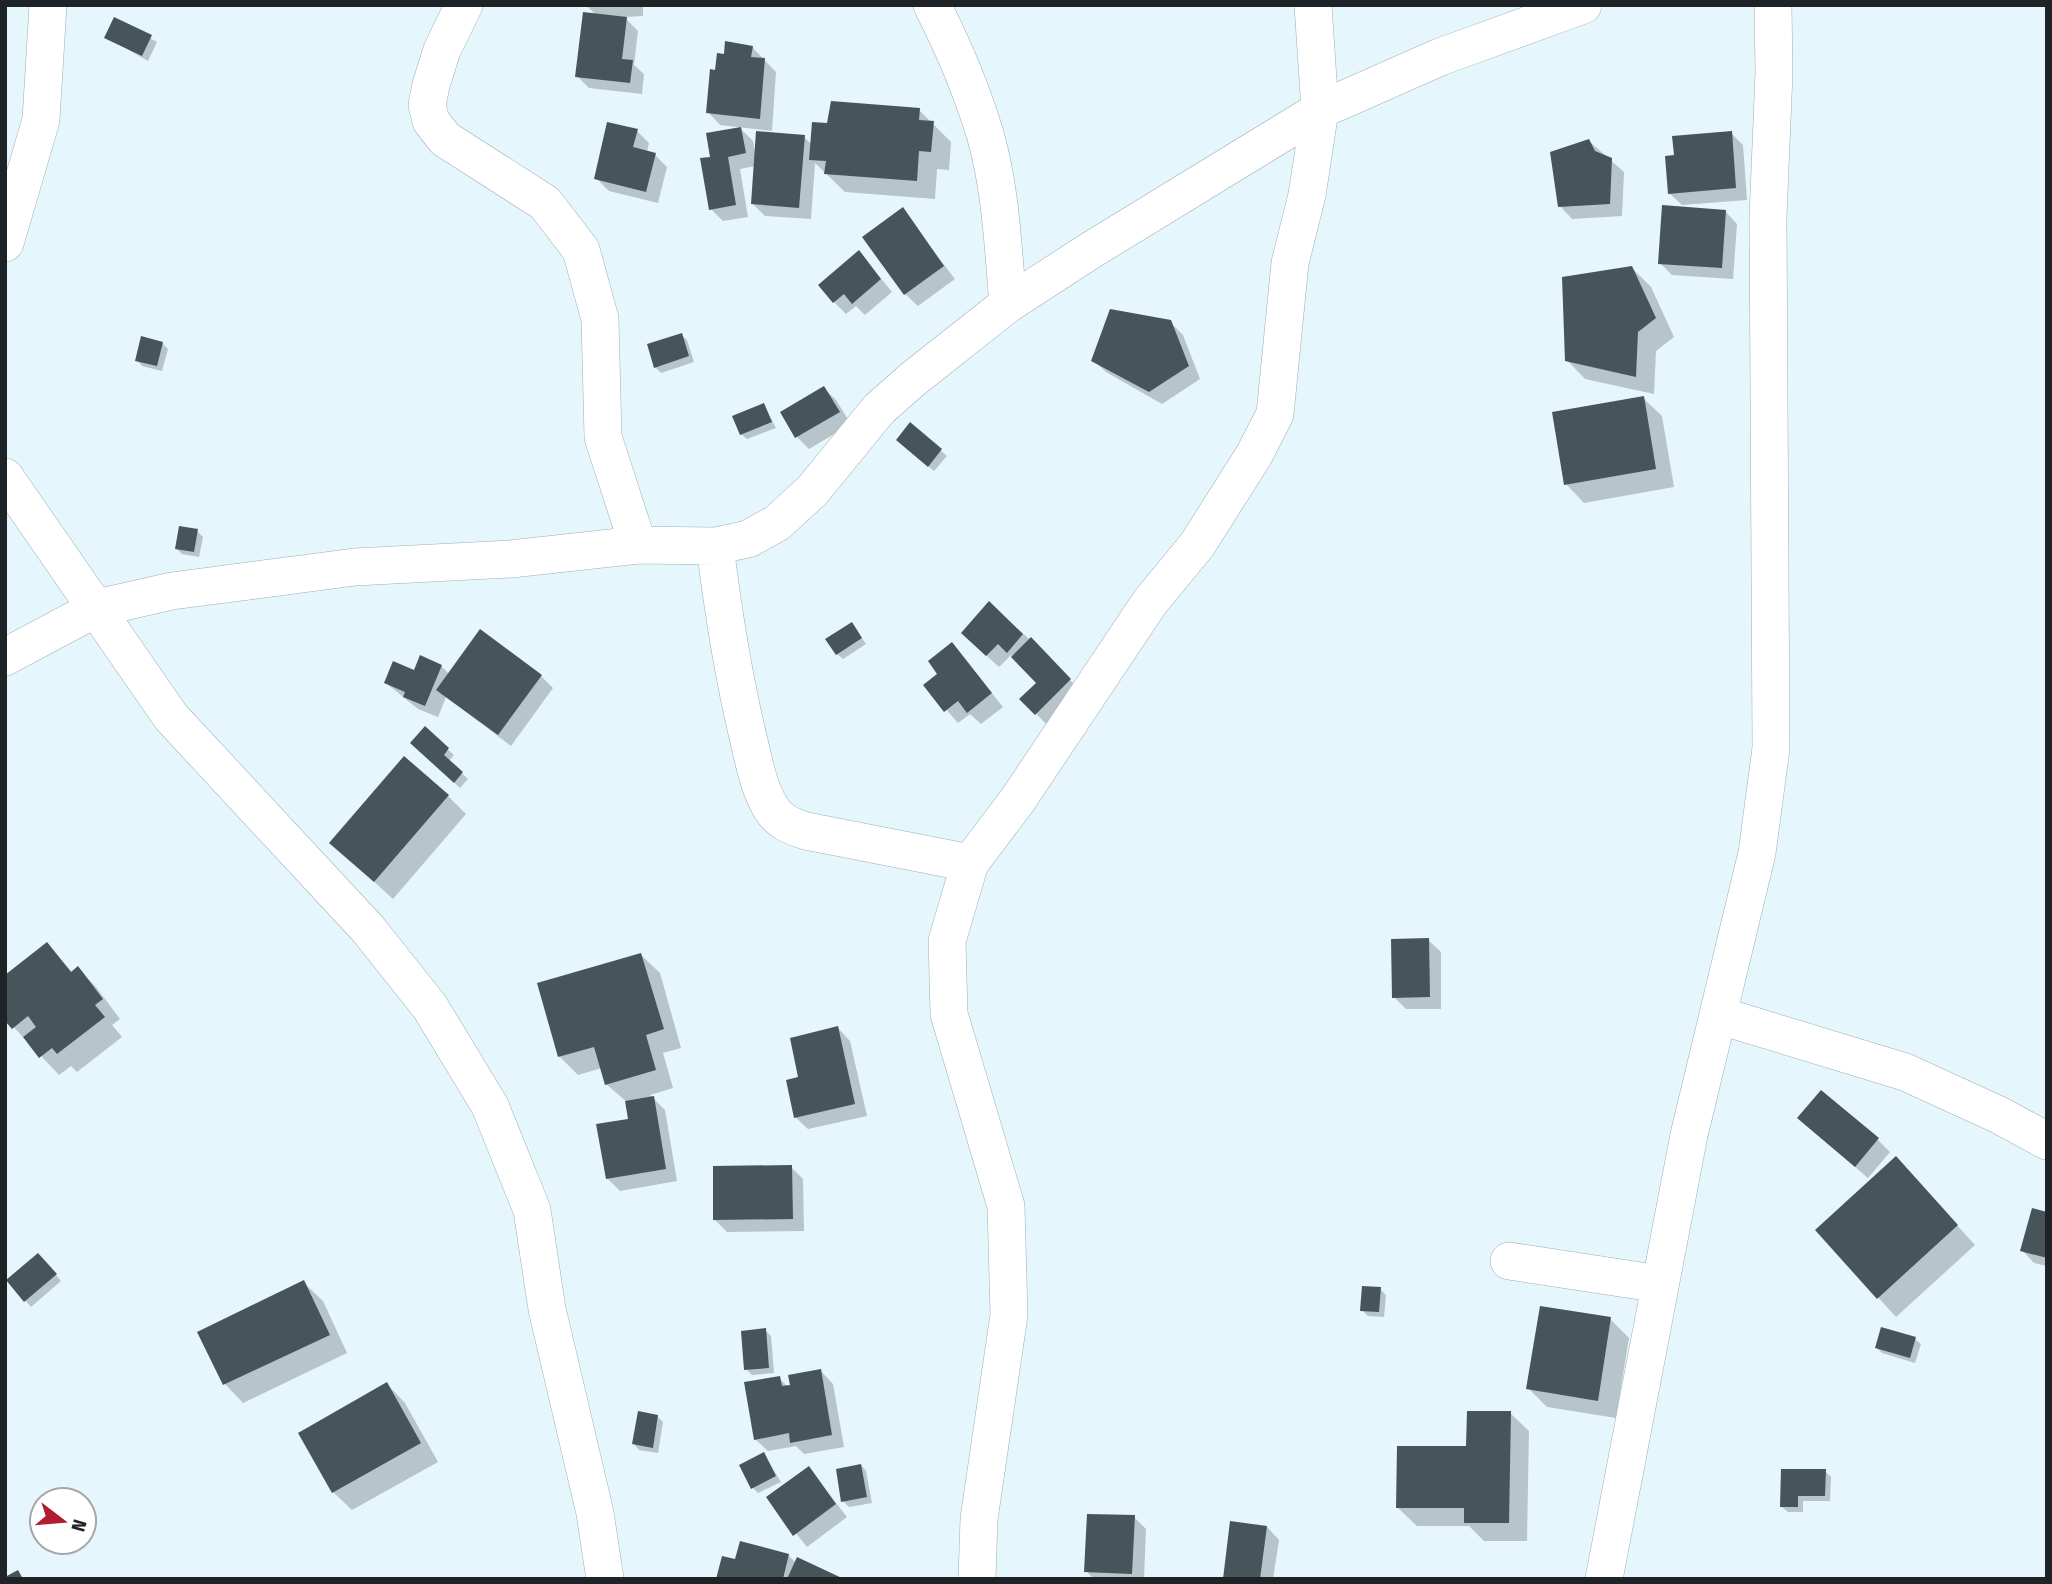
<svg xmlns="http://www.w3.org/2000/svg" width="2052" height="1584" font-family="'Fira Sans Condensed',sans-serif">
  <rect width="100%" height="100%" fill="#e5f6fd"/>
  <path fill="#0003" d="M586,5h57v11l-19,1 14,14 -4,34 10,9 -2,20 -53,-6 -12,-12 19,-61z
    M115,19l42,23 -9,19 -42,-24z
    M752,47l24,25 -4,59 -52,-6 -12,-13 9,-40 8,-16z
    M919,110l32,32 -2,28 -12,-1 -2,30 -90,-7 -30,-29 -4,56 -46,-3 -13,-13 3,-37 -15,3 8,48 -25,4 -12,-12 1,-51 29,-29 12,12 2,12 49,-16 8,8 16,-20z
    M637,131l12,12 -2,9 8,3 12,12 -9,36 -49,-12 -13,-13z
    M1731,133l12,12 4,55 -65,5 -13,-12 7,-36z
    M1589,141l35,31 -2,44 -50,3 -12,-13z
    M902,210l53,69 -37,27 -13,-12z
    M1725,211l12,13 -4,55 -61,-4 -12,-12z
    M859,252l33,40 -27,23 -9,-9 -10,8 -12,-12z
    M1632,268l19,19 23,50 -18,14 -2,43 -69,-15 -18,-19z
    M1170,322l13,13 17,44 -38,25 -56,-32 -13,-12z
    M681,335l6,5 7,22 -33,11 -6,-6z
    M162,343l6,6 -6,22 -20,-5 -5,-6z
    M824,388l12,12 15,24 -42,25 -12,-12z
    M1643,398l19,18 12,71 -90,16 -18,-19z
    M764,405l12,23 -29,11 -6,-5z
    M911,425l36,31 -13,15 -30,-25z
    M197,531l6,6 -4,20 -17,-3 -5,-5z
    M989,604l55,48 38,41 -34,33 -26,-27 16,-16 -27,-28 -12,12 -24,-22z
    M852,624l14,20 -23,15 -6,-5z
    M952,644l51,63 -22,17 -11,-10 -12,9 -33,-38 15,-11z
    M441,666l8,8 92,2 12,12 -42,58 -65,-49 -8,20 -20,-8 -32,-26z
    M425,729l29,26 -5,6 19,18 -8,9 -47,-45z
    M448,796l18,18 -73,85 -61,-56z
    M1428,940l13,12v57h-35l-12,-12z
    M47,944l26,29 5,-5 18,19 24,32 -8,6 10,12 -45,35 -6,-6 -12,9 -54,-57z
    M641,955l19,18 21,75 -18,5 10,35 -23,7 15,15 12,71 -57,10 -13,-13 23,-58 -3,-18 -21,-18 -4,-16 -24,7 -19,-19z
    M838,1028l12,13 17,75 -59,13 -13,-12 6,-38z
    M1812,1130l66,10 12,12 -22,26z
    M1896,1158l79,87 -79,72 -79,-87z
    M791,1167l12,12 1,52 -77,1 -12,-12z
    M2047,1214v52l-13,-3 -12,-13z
    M44,1261l17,20 -30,26 -23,-27z
    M304,1283l19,18 24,52 -104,50 -18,-19 -25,-51z
    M1380,1289l6,6 -2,22 -16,-1 -6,-6z
    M1610,1319l19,19 -13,80 -69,-11 -19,-19z
    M765,1330l6,6 3,37 -22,2 -6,-6z
    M1915,1339l6,5 -6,19 -33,-10 -5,-5z
    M821,1371l12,13 11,63 -40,7 -8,-8 -28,5 -13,-12 24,-61 9,9z
    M387,1384l18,19 33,59 -86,48 -19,-18z
    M1510,1413l19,18 -2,110h-43l-15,-15h-52l-19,-18z
    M657,1416l6,6 -5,31 -19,-3 -5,-6z
    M764,1454l17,28 -23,11 -5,-5z
    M861,1465l5,6 6,32 -23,4 -6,-6z
    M809,1468l38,49 -40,30 -39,-49z
    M1825,1471l6,6 -1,24h-27v11h-15l-6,-5z
    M1134,1517l12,12 -2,50h-50l-8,-8z
    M1267,1527l12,13 -6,39h-49z
    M788,1555l8,8 44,16h-122l19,-17z"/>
  <path fill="#47555a" d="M583,12l44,5 -5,42 11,1 -3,23 -55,-6z
    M114,17l38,18 -10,21 -38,-18z
    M725,41l28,5 -2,11 14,1 -5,61 -54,-6 4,-44 5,1 2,-17 7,1z
    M831,101l89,7 -1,12 15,1 -3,31 -12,-1 -2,30 -93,-7 2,-13 -17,-1 3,-38 15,1z
    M607,122l31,7 -5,18 23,6 -10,39 -52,-13z
    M741,127l5,26 -18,4 8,48 -27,5 -9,-52 10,-1 -4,-24z
    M756,131l49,4 -6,73 -48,-4z
    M1732,131l4,57 -68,6 -3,-38 9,-1 -2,-19z
    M1589,139l6,12 17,7 -2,46 -52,3 -8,-55z
    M1662,205l64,5 -4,58 -64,-4z
    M903,207l41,59 -40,29 -42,-58z
    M859,250l22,29 -29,25 -8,-10 -11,9 -15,-18z
    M1632,266l24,52 -18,14 -2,45 -71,-16 -3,-84z
    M1110,309l61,11 18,46 -40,26 -58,-31z
    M682,333l7,23 -35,12 -7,-24z
    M141,336l22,6 -6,24 -22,-5z
    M824,386l16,26 -45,26 -15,-26z
    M1644,396l12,73 -92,16 -12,-73z
    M764,403l8,19 -32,13 -8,-19z
    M910,422l32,27 -14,18 -32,-27z
    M179,526l19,3 -4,23 -19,-3z
    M989,601l34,33 -16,19 -9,-9 -12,12 -25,-23z
    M852,622l10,16 -26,17 -11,-16z
    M480,629l62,46 -44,60 -62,-45z
    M1031,637l40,42 -36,36 -16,-16 17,-16 -25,-26z
    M952,642l40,51 -25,20 -9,-12 -14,11 -21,-27 14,-11 -9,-13z
    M420,655l22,10 -17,41 -22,-9 2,-5 -21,-9 9,-22 21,9z
    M425,726l24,22 -5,7 19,17 -9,11 -44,-40z
    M404,756l45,39 -75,87 -45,-39z
    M1429,938l1,59 -38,1 -1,-59z
    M47,942l24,30 7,-6 25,33 -8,6 10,12 -48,37 -5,-6 -13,10 -16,-21 13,-10 -8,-11 -16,13 -7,-8v-46z
    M641,953l23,76 -18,6 10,35 -51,15 -11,-38 -36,10 -21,-74z
    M838,1026l17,78 -61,14 -8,-38 12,-3 -8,-39z
    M1821,1090l58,48 -24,29 -58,-49z
    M654,1096l12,73 -60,10 -10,-55 32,-5 -3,-18z
    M1896,1156l62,69 -81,74 -62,-69z
    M792,1165l1,54 -80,1v-54z
    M2032,1208l15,4v46l-27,-7z
    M38,1253l19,21 -33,28 -18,-22z
    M304,1280l26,55 -107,50 -26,-53z
    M1362,1286l19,1 -2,25 -19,-1z
    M1540,1306l71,11 -13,84 -72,-12z
    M1881,1327l35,10 -6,21 -35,-10z
    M766,1328l3,40 -25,2 -3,-39z
    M821,1369l11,66 -42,8 -1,-10 -35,7 -10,-58 36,-6 2,10 8,-1 -2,-10z
    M387,1382l34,61 -89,50 -34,-60z
    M638,1411l20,4 -5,33 -21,-4z
    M1467,1411h44l-2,112h-45v-15h-68l1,-62h69z
    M764,1452l12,24 -25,13 -12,-24z
    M861,1464l6,33 -26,5 -5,-33z
    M809,1466l27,38 -43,32 -27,-39z
    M1781,1469h45l-1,27h-27v11h-18z
    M1087,1514l48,1 -3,59 -48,-2z
    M1230,1521l37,5 -7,53h-37z
    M740,1541l49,13 -6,25h-67l6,-23 13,3z
    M797,1557l47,22h-57z
    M18,1570l5,9h-18v-2z"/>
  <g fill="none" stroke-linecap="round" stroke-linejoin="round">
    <defs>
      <path id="minor" d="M464,5l-22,45 -11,35 -4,20 4,16 14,18 100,64 36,47 19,69 3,118 35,108
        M932,5c21,41 40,86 53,129 16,55 18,114 23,170
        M5,243l36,-123 7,-115
        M5,477l166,240 197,212 62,78 60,99 42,104 15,99 48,204 10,66
        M715,546c8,65 18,128 33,191 6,24 10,50 23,71 8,14 20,18 35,23l164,32
        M5,657l92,-49 75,-17 183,-24 156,-8 127,-14 77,1 33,-7 29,-16 35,-32 67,-82 34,-30 95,-75 80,-52 232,-142 120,-53 143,-52
        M1721,1016l184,56 94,43 48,26
        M1509,1261l151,23
        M977,1579l2,-60 30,-204 -3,-109 -57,-192 -2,-73 23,-78 47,-62 133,-199 47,-57 57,-90 21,-41 15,-151 17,-68 13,-85 -7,-105
        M1604,1579l85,-444 68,-282 14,-105 -3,-531 6,-144 -1,-68"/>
    </defs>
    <use href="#minor" stroke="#9eaeb5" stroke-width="38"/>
    <use href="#minor" stroke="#fff" stroke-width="37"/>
  </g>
  <rect width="2052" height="1584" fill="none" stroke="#1d2326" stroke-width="14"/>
  <g transform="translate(63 1521) rotate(106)"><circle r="33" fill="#ffffff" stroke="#a5a7a8" stroke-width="2"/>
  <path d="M0-5L12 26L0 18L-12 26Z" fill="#b01d30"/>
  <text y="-10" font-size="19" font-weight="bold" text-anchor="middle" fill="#1d2326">N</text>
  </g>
</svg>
